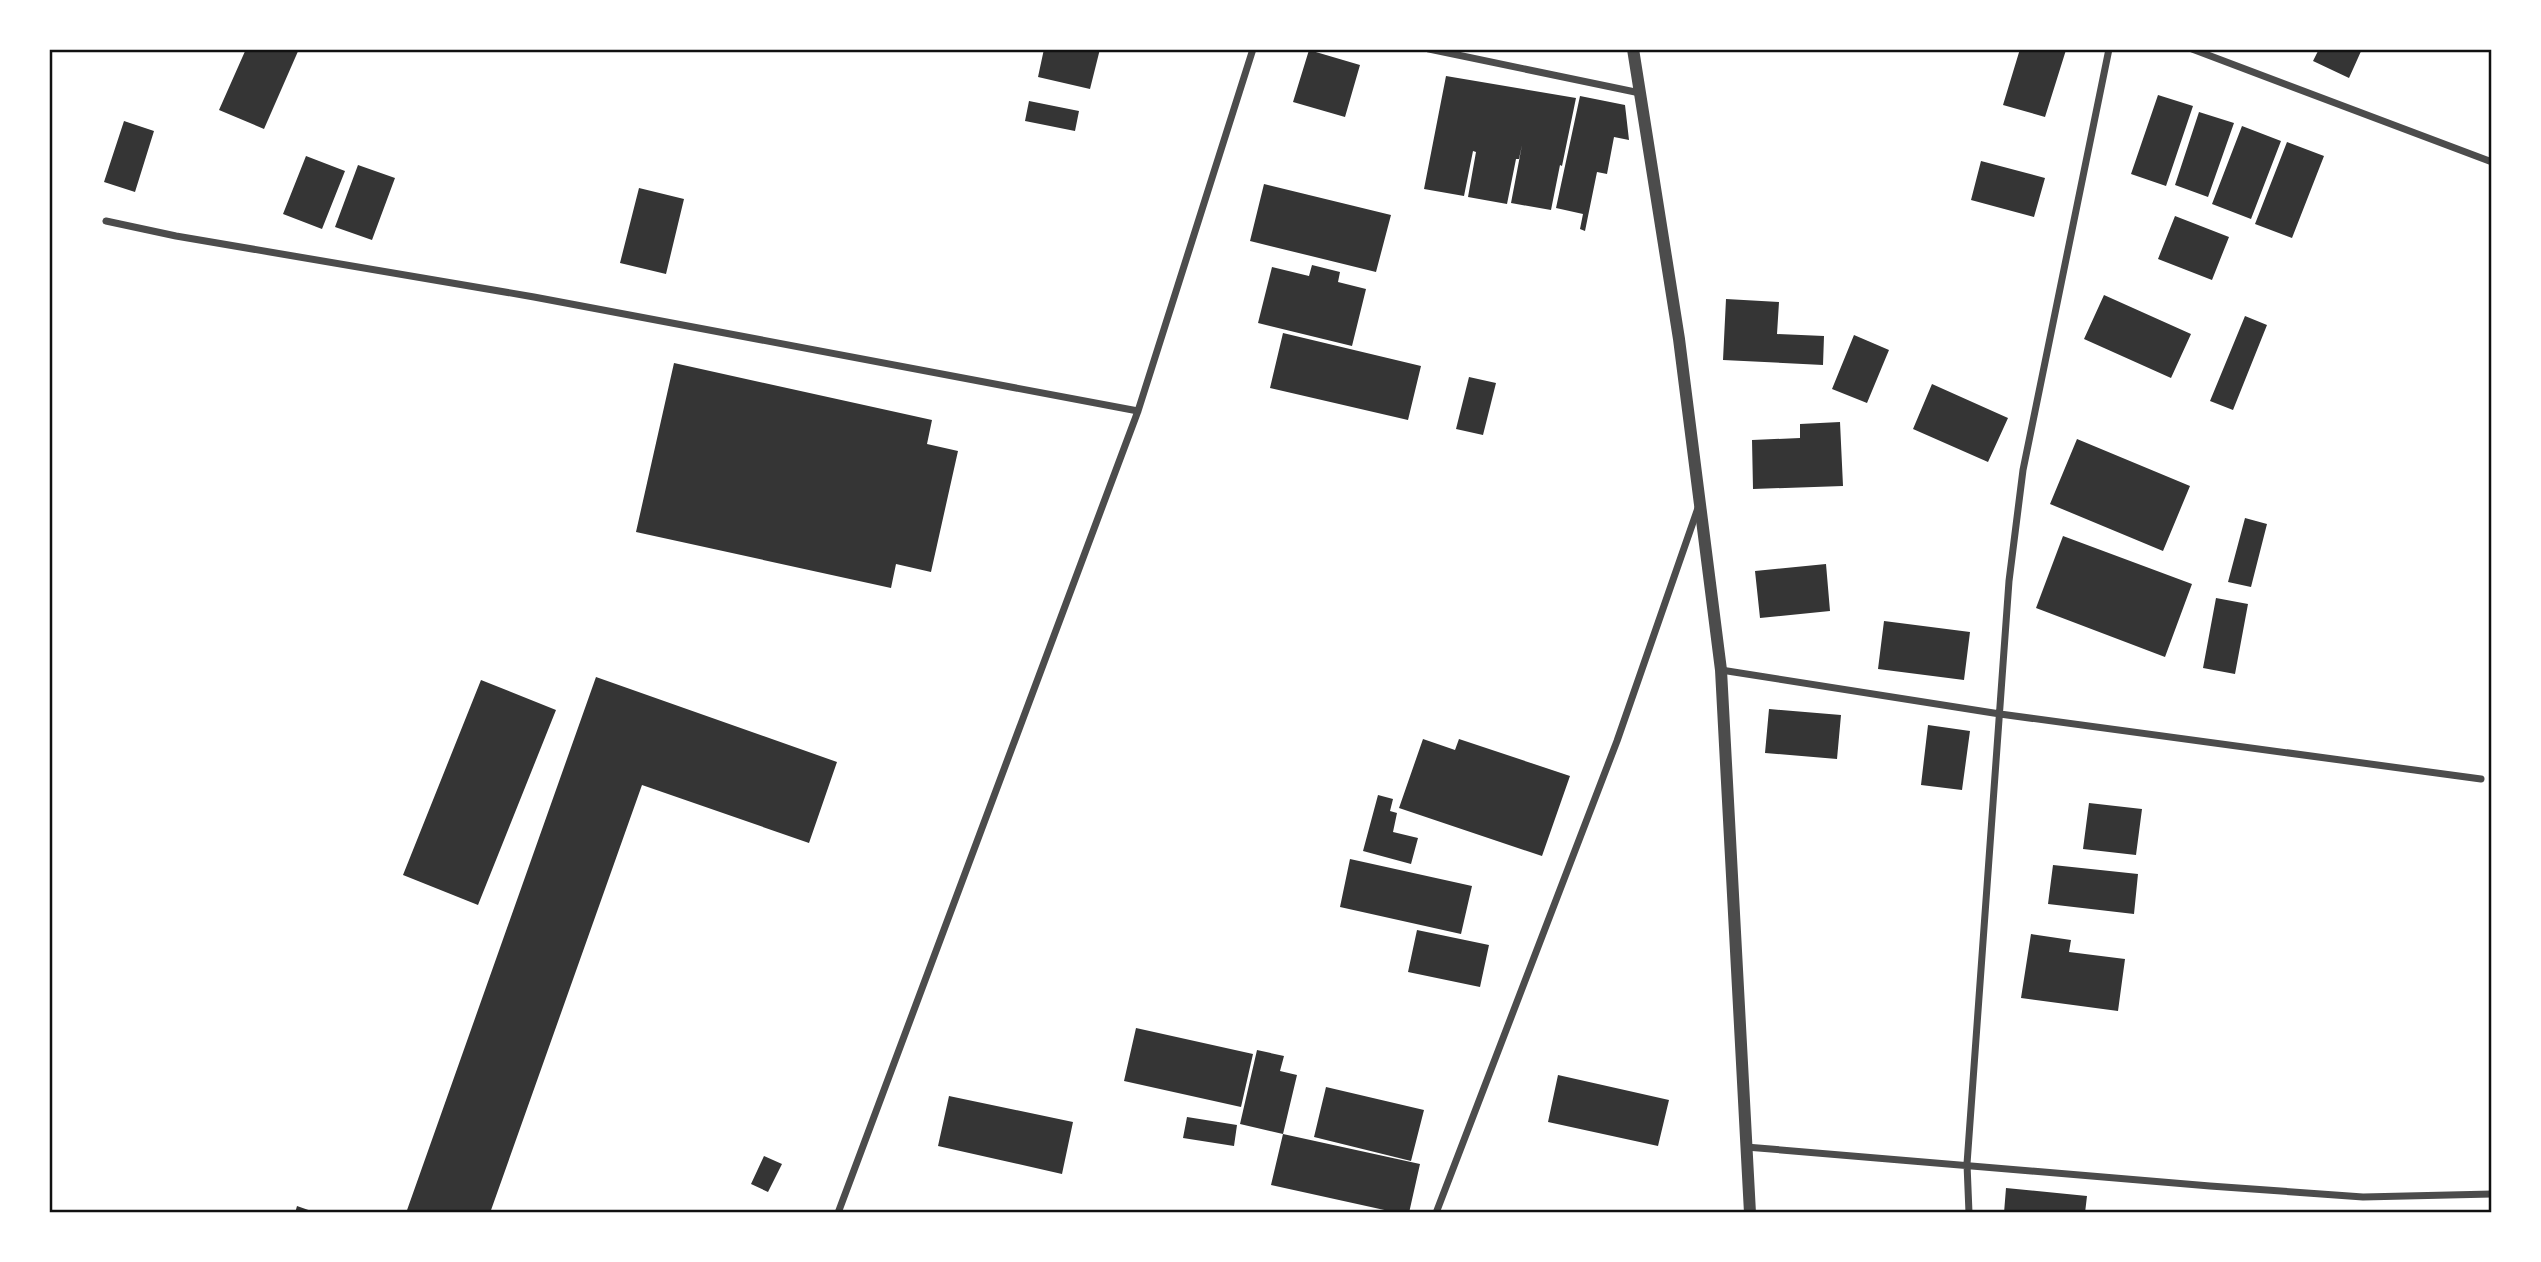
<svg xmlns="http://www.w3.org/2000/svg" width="2541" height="1262" font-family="Poppins,sans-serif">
  <rect width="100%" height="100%" fill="#fff"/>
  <path fill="#353535" d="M246,49h53l-35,80 -45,-19z
    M1044,49h56l-10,40 -52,-12z
    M2020,49l46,1 -21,67 -42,-12z
    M2319,49h43l-13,29 -36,-17z
    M1309,50l51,15 -15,52 -52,-15z
    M1446,76l130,22 -14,68 -2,-1 -9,45 -40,-7 11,-58 -3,14h-3l-9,45 -39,-7 8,-45 -3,-1 -9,45 -40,-7z
    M2158,95l35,11 -27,80 -35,-12z
    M1580,96l45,9 4,35 -15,-3 -7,37 -10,-2 -12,59 -5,-2 3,-15 -27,-6z
    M1029,101l50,10 -4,20 -50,-10z
    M2199,112l35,11 -26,74 -33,-12z
    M124,121l30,10 -19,61 -31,-10z
    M2242,126l39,15 -30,78 -39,-15z
    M2287,142l37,14 -32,82 -37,-14z
    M306,156l39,15 -23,58 -39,-15z
    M1981,161l64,17 -11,39 -63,-17z
    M358,165l37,13 -23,62 -37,-13z
    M1264,184l127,31 -15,57 -126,-31z
    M639,188l45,11 -18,75 -46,-11z
    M2175,216l54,21 -17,43 -54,-21z
    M1312,265l28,7 -2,10 28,7 -14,57 -94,-23 14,-56 37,9z
    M2104,295l87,39 -20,44 -87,-39z
    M1726,299l53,3 -2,32 47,2 -1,29 -100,-5z
    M2245,316l22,9 -34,85 -23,-9z
    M1283,333l138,33 -13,54 -138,-32z
    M1854,335l35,15 -22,53 -35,-14z
    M674,363l258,57 -5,24 31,7 -27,121 -35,-8 -5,24 -255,-56z
    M1469,377l27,6 -13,52 -27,-6z
    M1932,384l76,34 -20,44 -75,-33z
    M1840,422l3,64 -90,3 -1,-49 48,-2v-14z
    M2077,439l113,47 -27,65 -113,-47z
    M2245,518l22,6 -16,63 -23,-5z
    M2063,536l129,48 -27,73 -129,-49z
    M1826,564l4,47 -70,7 -5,-47z
    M2216,598l32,6 -13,70 -32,-6z
    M1884,621l86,11 -6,48 -86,-11z
    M596,677l241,85 -28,81 -167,-58 -152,428h-84z
    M481,680l75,30 -78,195 -75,-30z
    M1769,709l72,6 -4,44 -72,-6z
    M1928,725l42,6 -8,59 -41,-5z
    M1423,739l32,11 4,-11 111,37 -28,80 -143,-48z
    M1378,795l15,4 -3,12 7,2 -4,19 25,6 -7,26 -48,-13z
    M2089,803l53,6 -6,46 -53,-6z
    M1350,859l122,27 -11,48 -121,-27z
    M2053,865l85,9 -4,40 -86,-10z
    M1417,930l72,15 -9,42 -72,-15z
    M2031,934l40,6 -2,12 56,7 -7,52 -97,-13z
    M1136,1028l117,26 -12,53 -117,-26z
    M1257,1050l27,6 -4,15 17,4 -14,59 137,30 -11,49h-11l-127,-28 12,-51 -43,-10z
    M1558,1075l111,25 -11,46 -110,-24z
    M1326,1087l98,23 -13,51 -97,-24z
    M949,1096l124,26 -11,52 -124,-28z
    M1187,1117l50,8 -3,21 -51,-8z
    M764,1156l18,8 -14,28 -17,-8z
    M2006,1188l81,8 -2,17h-81z
    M297,1206l20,7h-22z"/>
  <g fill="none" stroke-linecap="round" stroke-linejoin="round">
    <path stroke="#4c4c4c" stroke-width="7" d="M1429,49l211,44
      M2192,49l300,113
      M106,221l70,15 358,61 604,114
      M1721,670l279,44 481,65
      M1746,1147l464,39 153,11 129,-3
      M838,1213l300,-802 115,-362
      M1436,1213l181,-472 81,-233
      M1969,1213l-2,-49 42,-583 14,-111 86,-421"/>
    <path stroke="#4c4c4c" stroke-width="12" d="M1633,49l46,290 42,331 29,543"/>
  </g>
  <rect width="2541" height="1262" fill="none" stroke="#ffffff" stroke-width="102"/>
  <rect x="51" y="51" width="2439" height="1160" fill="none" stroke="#111" stroke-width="2.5"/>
</svg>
